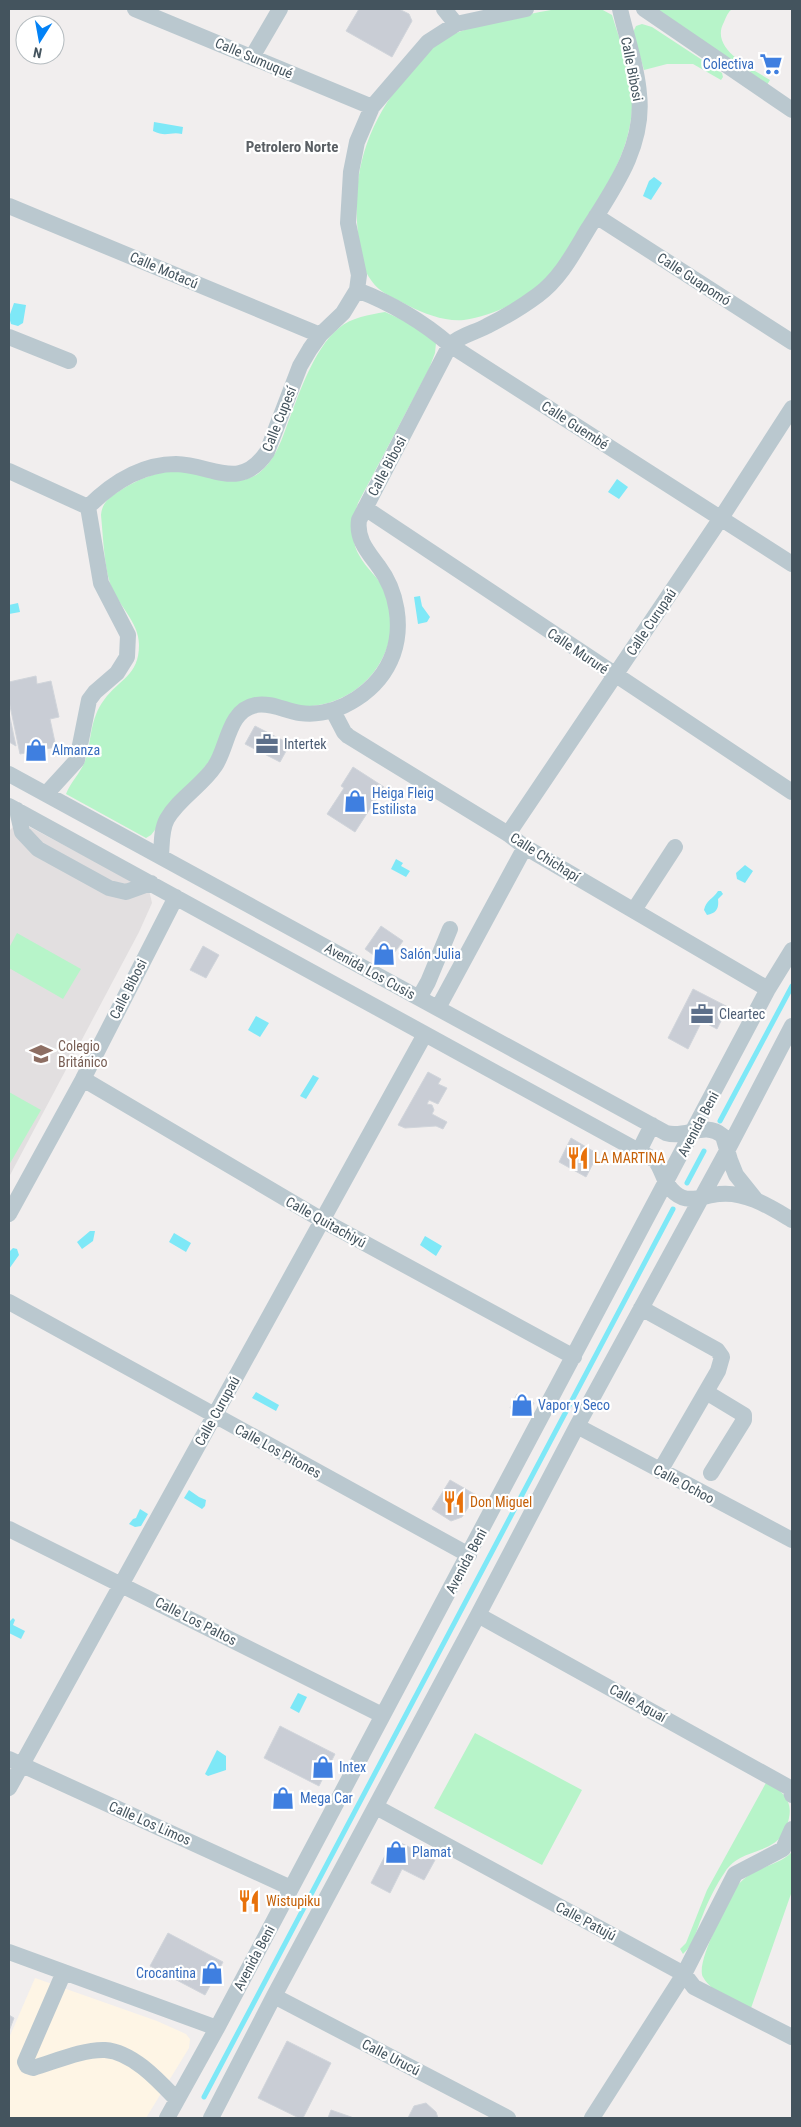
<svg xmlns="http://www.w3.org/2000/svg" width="801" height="2127" font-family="'Roboto Condensed',sans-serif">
  <rect width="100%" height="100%" fill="#f1eeee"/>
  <path fill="#fef5e5" d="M35,1978l122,43 29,13 4,5 -1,9 -43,70h-137v-80z"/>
  <path fill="#e2dfe0" d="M24,824l125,66 3,13 -13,29 -130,245v-346l5,-5z"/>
  <path fill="#b7f4c9" d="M556,9h45l11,6c5,17 11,33 16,50 16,68 -16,113 -50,167 -9,14 -20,38 -31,48 -22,20 -54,36 -83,40 -18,2 -39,-6 -55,-14 -21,-12 -31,-12 -43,-34 -6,-12 -7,-26 -8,-39 -7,-64 11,-114 53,-162 9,-10 19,-24 31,-31 26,-16 83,-25 114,-31z
    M653,9h79c-4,3 -6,8 -8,13 -15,27 27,46 46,58l-3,5z
    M642,24l10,3 70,46 1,4 -2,3 -28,-16h-26l-23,6 -11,-38 3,-6z
    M385,312l33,15 18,16 -1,10 -6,16 -71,134c-5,16 -8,37 1,52 7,14 21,23 27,38 20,53 -19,108 -74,113 -17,2 -37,-5 -53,-8l-108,137 -5,3 -80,-44c5,-13 16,-22 20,-36 6,-21 4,-39 18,-58 15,-21 35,-24 35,-55 0,-24 -22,-40 -29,-62 -6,-18 -7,-48 -9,-68 1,-13 9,-18 20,-25 16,-10 34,-18 53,-19 29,-2 59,21 85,2 14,-11 21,-28 27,-45 12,-31 27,-79 53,-100 13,-11 30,-13 46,-16z
    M17,933l64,36 -18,30 -54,-31v-20z
    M9,1092l32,18 -32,55z
    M475,1733l107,57 -40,75 -108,-57z
    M767,1781c14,10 26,18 22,37 -8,41 -47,26 -64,54 -9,13 -17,29 -23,45 -6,13 -7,26 -19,37l-3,-5 6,-6 21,-53z
    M792,1852v39l-42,120c-15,-9 -38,-18 -47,-34 -8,-13 24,-73 32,-89 7,-8 15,-15 25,-19 12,-5 23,-8 32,-17z"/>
  <path fill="#7ee8f7" d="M154,122l29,5 -1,7c-12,-3 -15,4 -29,-3z
    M654,177l8,6 -11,17 -8,-4 6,-15z
    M14,303l12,2 -3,18 -5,3 -7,-2 -2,-7z
    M617,479l11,8 -9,12 -11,-7z
    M420,596l2,10 8,11 -3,5 -9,2 -4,-27z
    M18,603l2,9 -11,2v-9z
    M396,859l7,4 -2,3 9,5 -4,6 -15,-8z
    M745,865l8,6 -8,12 -8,-4 -1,-6z
    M718,891h3l2,3 -5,5c1,9 -1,14 -11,16l-3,-5c2,-10 9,-11 14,-19z
    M256,1016l13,7 -9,14 -12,-7z
    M313,1075l6,3 -13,21 -6,-3z
    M90,1231h5l-2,10 -11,8 -5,-7z
    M174,1233l17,10 -5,9 -17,-10z
    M425,1236l17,10 -6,10 -16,-11z
    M13,1248l4,1 2,6 -10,14v-17z
    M256,1392l23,13 -3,6 -24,-13z
    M189,1490l10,7 7,3 -1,6 -3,3 -18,-11z
    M140,1509l8,5 -7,12 -6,1 -6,-3 4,-5 3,-1z
    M13,1618l2,2 -2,5 12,6 -4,8 -12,-6v-11z
    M298,1693l9,4 -8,16 -9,-5z
    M217,1750l9,6v14l-18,6 -3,-2z"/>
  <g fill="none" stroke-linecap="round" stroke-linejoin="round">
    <path stroke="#7ee8f7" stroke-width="5" d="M720,1121l72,-135
      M687,1183l17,-32
      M204,2097l469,-888"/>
  </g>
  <path fill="#c9cdd5" stroke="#d1d5db" d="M359,9h40l10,5 3,7 -20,36 -46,-26z
    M36,676l1,8 14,-3 8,36 -9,2 6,28 -36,7 -11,-53v-19z
    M9,713l7,33 -7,-4z
    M255,726l35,18 -10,18 -35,-18z
    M353,767l31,20 -29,45 -28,-18 17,-26 -3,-2z
    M381,926l22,15 -17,23 -21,-15z
    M203,946l16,9 -13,23 -16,-8z
    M693,989l35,18 -11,22 -15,-8 -14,28 -20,-11z
    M428,1072l13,7 -3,5 9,4 -9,16 -9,-4 -2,4 5,1 2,5 -2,4 15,8 -4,7 -7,-3 -31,2 -7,-3z
    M571,1138l27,16 -12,23 -27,-15z
    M517,1394l17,9 -7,14 -17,-9z
    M450,1480l26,15 -14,22 -11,4 -19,-12z
    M280,1726l55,28 -16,32 -55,-28z
    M399,1842l36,18 -11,20 -22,-11 -12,24 -19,-10 19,-37z
    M168,1933l55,29 -18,33 -55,-29z
    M9,2015l5,3 -5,13z
    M287,2041l44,22 -28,55h-4l-41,-20z
    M426,2103l10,9 2,6h-30l6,-12z
    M331,2110l23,8h-26z"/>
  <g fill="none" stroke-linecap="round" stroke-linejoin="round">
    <path stroke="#bac8cf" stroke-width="16" d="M135,9l237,98
      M444,9l12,15
      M644,9l148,101
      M252,57l28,-48
      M9,206l311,129
      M596,216l196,126
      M357,290c34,13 65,31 93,55l342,219
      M9,337l60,24
      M9,471l79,36
      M365,508l427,284
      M333,711l11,21 4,4 160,98 17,13 243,142
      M9,774l657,359c21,6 38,-13 57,3l7,24 6,15 20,25
      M46,794l31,-34 12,-60 6,-8 22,-19 10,-16 1,-22 -27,-52 -13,-76c23,-23 53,-43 88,-43 37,1 64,28 91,-12l33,-86 10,-17 10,-14 23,-22 14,-23 2,-15 -11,-52 3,-51 6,-30 15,-35 56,-65 28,-18 70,-15
      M9,806l646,354c8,10 9,25 20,33 14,12 29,2 44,1 27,-3 51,13 73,26
      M17,810l5,22 16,17 71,39 17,4 25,-9
      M508,834l213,-316 71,-110
      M161,856c1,-12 0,-26 6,-37 12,-21 35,-33 48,-53 13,-19 13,-56 41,-61 14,-3 30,6 44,8 39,5 80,-23 93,-59 10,-28 4,-63 -14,-87 -10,-14 -23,-27 -20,-47l91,-175c11,-10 24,-12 37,-19 18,-9 35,-19 51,-31 23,-17 36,-43 50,-66 26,-41 57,-84 51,-135 -2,-29 -13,-58 -19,-85
      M634,910l41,-63
      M419,998l9,-16 22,-53
      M438,1008l87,-161
      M83,1079l239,141 252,137
      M639,1151l13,-26
      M9,1214l74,-135 93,-182
      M9,1302l460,253
      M641,1308l76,42 5,7 -4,14 -58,100
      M706,1392l38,23v5l-33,53
      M577,1426l215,114
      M9,1529l373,186
      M478,1615l312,173 2,7
      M9,1759l282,129
      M9,1788l416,-754
      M376,1807l308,167 10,13 98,50
      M9,1952l208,76
      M64,1972l-39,90 2,4 6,2c21,-6 50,-19 72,-18 28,2 54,31 72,50
      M274,1996l234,122
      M167,2118l50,-90 551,-1039 24,-39
      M211,2118l63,-122 204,-381 99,-189 151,-277 64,-123
      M592,2118l92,-144 51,-100 48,-25 9,-20"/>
  </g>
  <defs>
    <symbol id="supermarket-bare" viewBox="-9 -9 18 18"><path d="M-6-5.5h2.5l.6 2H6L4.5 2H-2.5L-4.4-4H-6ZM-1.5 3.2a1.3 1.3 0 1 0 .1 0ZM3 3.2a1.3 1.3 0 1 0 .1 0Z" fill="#3f7fe0" stroke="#fff" stroke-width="2.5" paint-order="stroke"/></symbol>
    <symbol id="office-bare" viewBox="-9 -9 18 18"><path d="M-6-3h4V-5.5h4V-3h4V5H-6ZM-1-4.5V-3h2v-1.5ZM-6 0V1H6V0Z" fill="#5c6f8a" stroke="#fff" stroke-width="2.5" paint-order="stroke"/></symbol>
    <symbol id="shop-bare" viewBox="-9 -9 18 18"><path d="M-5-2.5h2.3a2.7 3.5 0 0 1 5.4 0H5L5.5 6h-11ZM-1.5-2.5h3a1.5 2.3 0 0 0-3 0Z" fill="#3f7fe0" stroke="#fff" stroke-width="2.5" paint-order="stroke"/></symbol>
    <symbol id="school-bare" viewBox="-9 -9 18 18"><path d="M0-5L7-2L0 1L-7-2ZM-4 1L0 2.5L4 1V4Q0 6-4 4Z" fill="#8d6e63" stroke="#fff" stroke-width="2.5" paint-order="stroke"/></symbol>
    <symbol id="restaurant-bare" viewBox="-9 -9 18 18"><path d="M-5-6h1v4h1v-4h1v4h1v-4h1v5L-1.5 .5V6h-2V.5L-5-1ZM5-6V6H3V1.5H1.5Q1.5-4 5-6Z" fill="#e8710a" stroke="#fff" stroke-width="2.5" paint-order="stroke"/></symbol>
  </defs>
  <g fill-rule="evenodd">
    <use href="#supermarket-bare" x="755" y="48" width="32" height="32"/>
    <use href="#office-bare" x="251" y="728" width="32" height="32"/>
    <use href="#shop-bare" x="20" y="734" width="32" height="32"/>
    <use href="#shop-bare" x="339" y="785" width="32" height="32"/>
    <use href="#shop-bare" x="368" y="938" width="32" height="32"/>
    <use href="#office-bare" x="686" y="998" width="32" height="32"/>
    <use href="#school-bare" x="25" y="1038" width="32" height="32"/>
    <use href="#restaurant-bare" x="562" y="1142" width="32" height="32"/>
    <use href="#shop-bare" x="506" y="1389" width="32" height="32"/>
    <use href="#restaurant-bare" x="438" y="1486" width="32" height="32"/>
    <use href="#shop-bare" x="307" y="1751" width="32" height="32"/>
    <use href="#shop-bare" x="267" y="1782" width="32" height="32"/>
    <use href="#shop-bare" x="380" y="1836" width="32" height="32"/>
    <use href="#restaurant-bare" x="233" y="1885" width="32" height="32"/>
    <use href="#shop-bare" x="196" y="1957" width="32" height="32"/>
  </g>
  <g text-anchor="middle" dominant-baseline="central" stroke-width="4.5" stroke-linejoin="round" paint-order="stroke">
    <g font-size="14" fill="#44545e" stroke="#fff">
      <text transform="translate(254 58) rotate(23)">Calle Sumuqué</text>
      <text transform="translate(632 69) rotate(79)">Calle Bibosi</text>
      <text transform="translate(164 270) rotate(23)">Calle Motacú</text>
      <text transform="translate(694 279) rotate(33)">Calle Guapomó</text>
      <text transform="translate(279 419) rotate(-68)">Calle Cupesí</text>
      <text transform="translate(575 425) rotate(33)">Calle Guembé</text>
      <text transform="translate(387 466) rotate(-62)">Calle Bibosi</text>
      <text transform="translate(651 622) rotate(-56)">Calle Curupaú</text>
      <text transform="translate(578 651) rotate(34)">Calle Mururé</text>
      <text transform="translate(545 857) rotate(32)">Calle Chichapí</text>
      <text transform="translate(370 971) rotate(29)">Avenida Los Cusis</text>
      <text transform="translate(128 989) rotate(-63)">Calle Bibosi</text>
      <text transform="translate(698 1124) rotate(-62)">Avenida Beni</text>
      <text transform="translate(326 1222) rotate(29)">Calle Quitachiyú</text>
      <text transform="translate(217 1411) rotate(-61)">Calle Curupaú</text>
      <text transform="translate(278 1451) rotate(29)">Calle Los Pitones</text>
      <text transform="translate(684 1484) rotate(28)">Calle Ochoo</text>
      <text transform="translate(466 1561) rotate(-62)">Avenida Beni</text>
      <text transform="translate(196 1621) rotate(27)">Calle Los Paltos</text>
      <text transform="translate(638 1703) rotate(29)">Calle Aguaí</text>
      <text transform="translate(150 1823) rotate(24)">Calle Los Limos</text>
      <text transform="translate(586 1921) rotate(28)">Calle Patujú</text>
      <text transform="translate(254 1958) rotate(-62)">Avenida Beni</text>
      <text transform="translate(391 2057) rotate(27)">Calle Urucú</text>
    </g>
    <g font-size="14" fill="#366cbe" stroke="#fff" text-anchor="start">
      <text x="754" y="64" text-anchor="end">Colectiva</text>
      <text x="52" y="750">Almanza</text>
      <text x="372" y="793">Heiga Fleig<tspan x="372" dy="16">Estilista</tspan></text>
      <text x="400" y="954">Salón Julia</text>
      <text x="538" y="1405">Vapor y Seco</text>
      <text x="339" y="1767">Intex</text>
      <text x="300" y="1798">Mega Car</text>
      <text x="412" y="1852">Plamat</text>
      <text x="196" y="1973" text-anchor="end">Crocantina</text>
    </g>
    <g font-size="14" fill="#4e5e75" stroke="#fff" text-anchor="start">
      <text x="284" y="744">Intertek</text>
      <text x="719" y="1014">Cleartec</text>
    </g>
    <g font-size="14" fill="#785e54" stroke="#fff" text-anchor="start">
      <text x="58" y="1046">Colegio<tspan x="58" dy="16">Británico</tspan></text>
    </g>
    <g font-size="14" fill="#c56008" stroke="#fff" text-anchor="start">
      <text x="594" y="1158">LA MARTINA</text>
      <text x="470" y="1502">Don Miguel</text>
      <text x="266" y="1901">Wistupiku</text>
    </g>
    <g font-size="15" font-weight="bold" fill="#5a5f64" stroke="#fff">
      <text x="292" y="147">Petrolero Norte</text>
    </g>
  </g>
  <rect width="801" height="2127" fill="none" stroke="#44545e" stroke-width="20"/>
  <g transform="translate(40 40) rotate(191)"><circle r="24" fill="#ffffff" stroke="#b4bbbf"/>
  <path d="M0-4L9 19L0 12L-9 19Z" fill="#0382f6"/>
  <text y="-8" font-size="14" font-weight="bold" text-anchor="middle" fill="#44545e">N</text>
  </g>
</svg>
